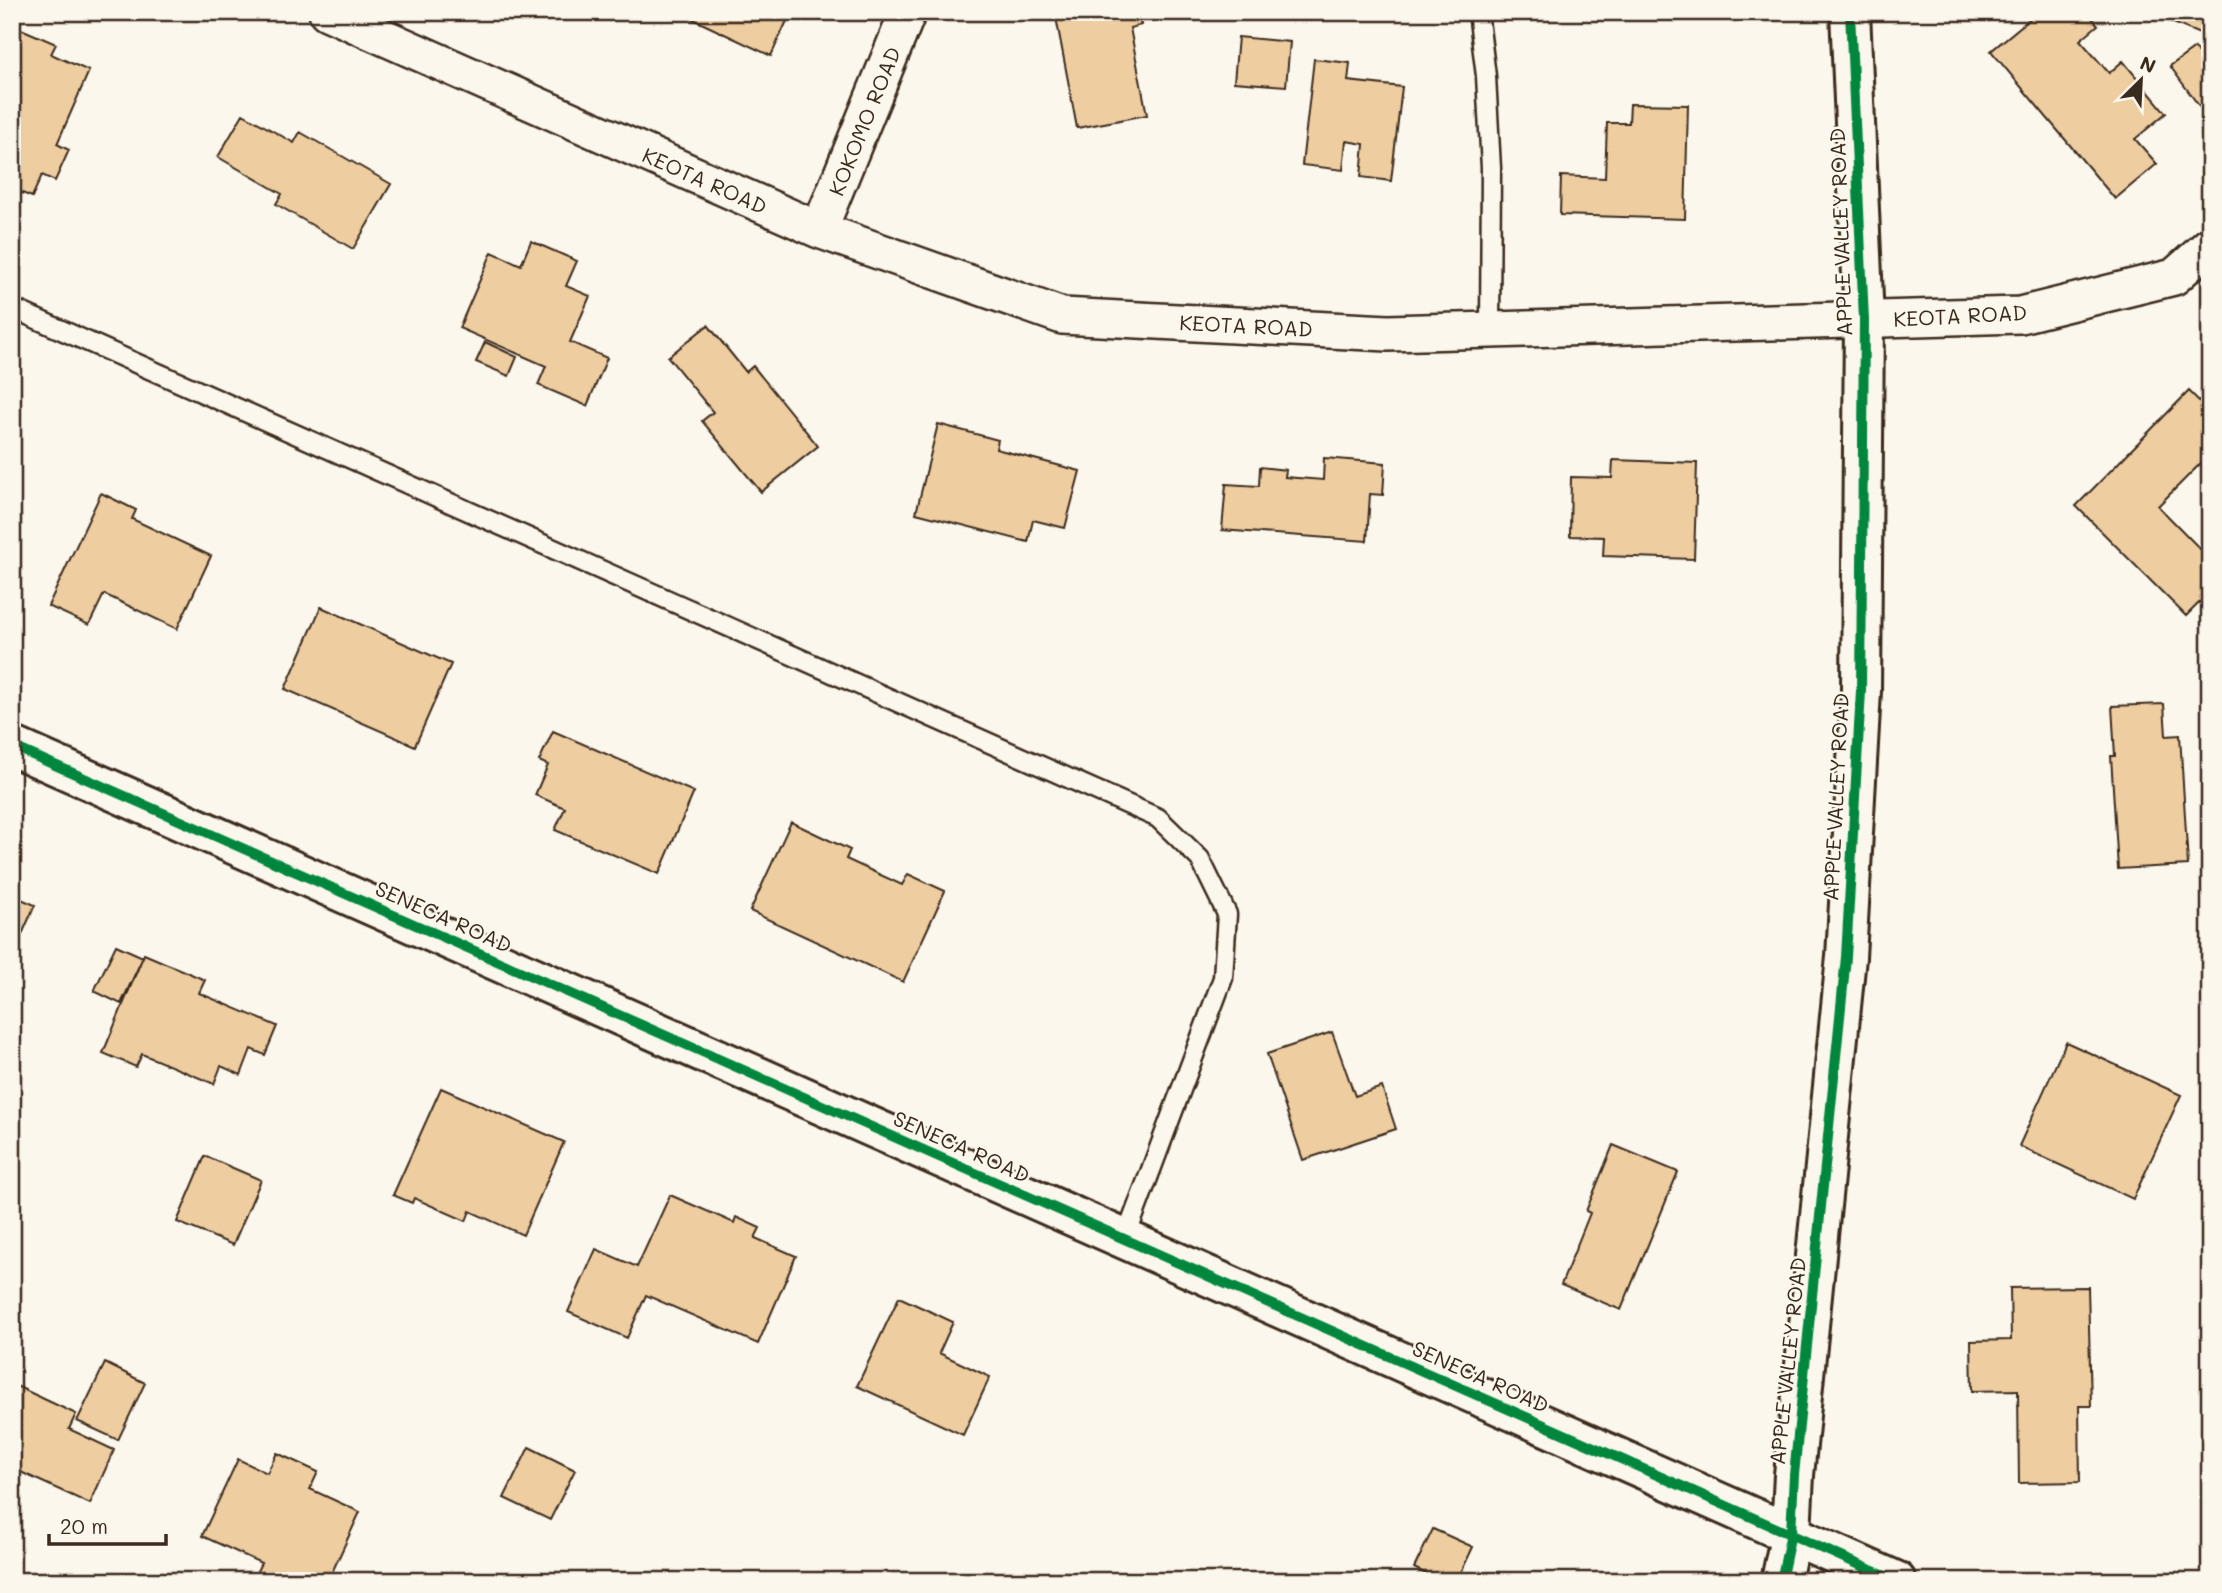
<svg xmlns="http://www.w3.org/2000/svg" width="2222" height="1593" font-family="Mali,sans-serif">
  <rect width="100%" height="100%" fill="#fbf7ec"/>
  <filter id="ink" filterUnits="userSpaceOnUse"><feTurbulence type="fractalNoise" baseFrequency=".0143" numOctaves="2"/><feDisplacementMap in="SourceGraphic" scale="14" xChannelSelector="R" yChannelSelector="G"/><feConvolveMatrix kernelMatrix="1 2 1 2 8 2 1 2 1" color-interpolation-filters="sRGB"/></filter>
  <g filter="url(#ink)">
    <path fill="#eecda0" stroke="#3b2a1e" stroke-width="2" d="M678,12h113l-20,44z
      M1055,12h84l2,13 -11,3 17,87 -70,13z
      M2038,12h49l11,13 -18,15 29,33 14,-12 43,52 -31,26 22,25 -42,35 -124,-148z
      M2147,12h63v5l-8,18z
      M12,25l44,19 -5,10 38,17 -32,73 12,6 -14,31 -13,-6 -10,22 -20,-8z
      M1238,37l52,5 -4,44 -52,-4z
      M2195,48l15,20v53l-40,-55z
      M1314,59l36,4 -2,18 54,6 -11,94 -30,-4 3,-33 -18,-3 -3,29 -41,-5z
      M1630,104l58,1 -3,114 -125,-4 1,-39 44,2 2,-55h22z
      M243,114l51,29 6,-11 91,52 -38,65 -77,-45 6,-10 -64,-37z
      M531,241l46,20 -11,25 24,10 -20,46 37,16 -20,48 -49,-21 8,-19 -87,-38 33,-76 29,13z
      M708,325l38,47 7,-6 65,80 -57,46 -59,-71 11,-9 -45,-55z
      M485,342l32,15 -8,19 -33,-14z
      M2189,391l21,21v42l-52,52 52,53v33l-24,24 -110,-110z
      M938,424l60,16 -2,9 84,22 -15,57 -32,-8 -5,22 -112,-29z
      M1324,458l61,5 -2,32 -13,-1 -3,47 -145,-11 4,-46 33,2 1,-19 26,3 -1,7 38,3z
      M1613,460l84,3 -3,96 -91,-3 1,-19 -34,-1 1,-59 41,1z
      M101,493l35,17 -4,9 79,37 -34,73 -73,-35 -15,31 -41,-19z
      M321,607l130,57 -36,82 -130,-57z
      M2164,704l2,32 14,-1 8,130 -70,4 -7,-113h4l-3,-50z
      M553,731l141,61 -35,82 -104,-44 10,-22 -30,-13 13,-30 -9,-4z
      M791,822l59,28 -4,9 56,26 6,-11 37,17 -42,91 -153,-71z
      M12,895l23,10 -23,52z
      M116,945l27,12 -22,47 -27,-13z
      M144,954l61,26 -6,13 78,33 -12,29 -14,-6 -10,26 -20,-9 -7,18 -72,-30 -6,13 -33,-14z
      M1332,1032l23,64 27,-9 14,42 -93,31 -36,-106z
      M2066,1042l115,53 -48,104 -114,-53z
      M441,1088l123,54 -41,93 -53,-24 -4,10 -52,-23 -2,5 -19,-8z
      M1613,1145l65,27 -57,138 -60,-25 29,-72 -4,-2z
      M205,1156l56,24 -28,65 -56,-23z
      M670,1195l64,28 2,-6 24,11 -5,10 41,18 -38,88 -112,-49 -19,43 -59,-26 28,-63 41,18z
      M2088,1287l3,119h-12l1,76 -61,1 -1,-93 -46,1 -1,-50 40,-1 -1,-52z
      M899,1297l54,25 -14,31 51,24 -27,58 -106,-49z
      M105,1363l40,20 -27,57 -41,-19z
      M12,1384l64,30 -7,15 45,21 -24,54 -78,-36z
      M529,1447l46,23 -25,50 -46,-22z
      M277,1453l41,19 -8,17 50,23 -32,69h-27l-13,-6 -2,6h-25l-7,-4 7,-14 -59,-27 36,-77 29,14z
      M1433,1529l40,18 -16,34h-17l-26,-13z"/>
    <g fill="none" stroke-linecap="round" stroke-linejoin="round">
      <defs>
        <path id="lane" d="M1478,12l8,64 5,92 -1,162
          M12,308l1146,510 42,41 27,55 -4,64 -98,261"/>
        <path id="street" d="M327,12l492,218 243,86 326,17 632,-18 154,-38 36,-32
          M819,230l89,-218"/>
        <path id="secondary" d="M12,746l1884,835
          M1781,1581l10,-48 3,-58 52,-518 15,-266 3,-371 -14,-308"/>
      </defs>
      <use href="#lane" stroke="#3b2a1e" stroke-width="23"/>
      <use href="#street" stroke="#3b2a1e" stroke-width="40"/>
      <use href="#secondary" stroke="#3b2a1e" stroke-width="44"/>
      <use href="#lane" stroke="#fbf7ec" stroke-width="18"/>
      <use href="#street" stroke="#fbf7ec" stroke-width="35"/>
      <use href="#secondary" stroke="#fbf7ec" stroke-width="38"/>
      <defs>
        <path id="cycleway" d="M12,746l1884,835
          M1781,1581l10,-48 3,-58 52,-518 15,-266 3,-371 -14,-308"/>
      </defs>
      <use href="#cycleway" stroke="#fbf7ec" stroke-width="15"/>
      <use href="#cycleway" stroke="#00873e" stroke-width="10"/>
    </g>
  </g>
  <g text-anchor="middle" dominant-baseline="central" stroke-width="5" stroke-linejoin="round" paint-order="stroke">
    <g font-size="21" fill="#3b2a1e" stroke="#fbf7ec">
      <text transform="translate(864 121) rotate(-68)">KOKOMO ROAD</text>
      <text transform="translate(705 180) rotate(24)">KEOTA ROAD</text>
      <text transform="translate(1840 232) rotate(-92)">APPLE VALLEY ROAD</text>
      <text transform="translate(1960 315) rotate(-3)">KEOTA ROAD</text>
      <text transform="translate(1246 325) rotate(3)">KEOTA ROAD</text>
      <text transform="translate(1835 797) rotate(-87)">APPLE VALLEY ROAD</text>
      <text transform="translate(444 916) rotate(24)">SENECA ROAD</text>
      <text transform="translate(962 1146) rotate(24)">SENECA ROAD</text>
      <text transform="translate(1787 1361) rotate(-84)">APPLE VALLEY ROAD</text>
      <text transform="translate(1481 1376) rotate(24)">SENECA ROAD</text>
    </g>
  </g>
  <rect width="2222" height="1593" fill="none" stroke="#fbf7ec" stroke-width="42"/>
  <rect x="21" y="21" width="2180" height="1551" fill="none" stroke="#3b2a1e" stroke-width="2.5" filter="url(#ink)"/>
  <g transform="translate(2141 80) rotate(24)" stroke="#fbf7ec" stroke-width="5" paint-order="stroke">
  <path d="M0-5L12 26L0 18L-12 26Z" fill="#3b2a1e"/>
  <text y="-10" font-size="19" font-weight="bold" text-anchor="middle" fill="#3b2a1e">N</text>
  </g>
  <path d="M49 1534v10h117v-10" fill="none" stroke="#3b2a1e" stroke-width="3.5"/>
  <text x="60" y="1534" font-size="21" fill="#3b2a1e" stroke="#fbf7ec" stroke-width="5" paint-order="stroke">20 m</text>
</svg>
